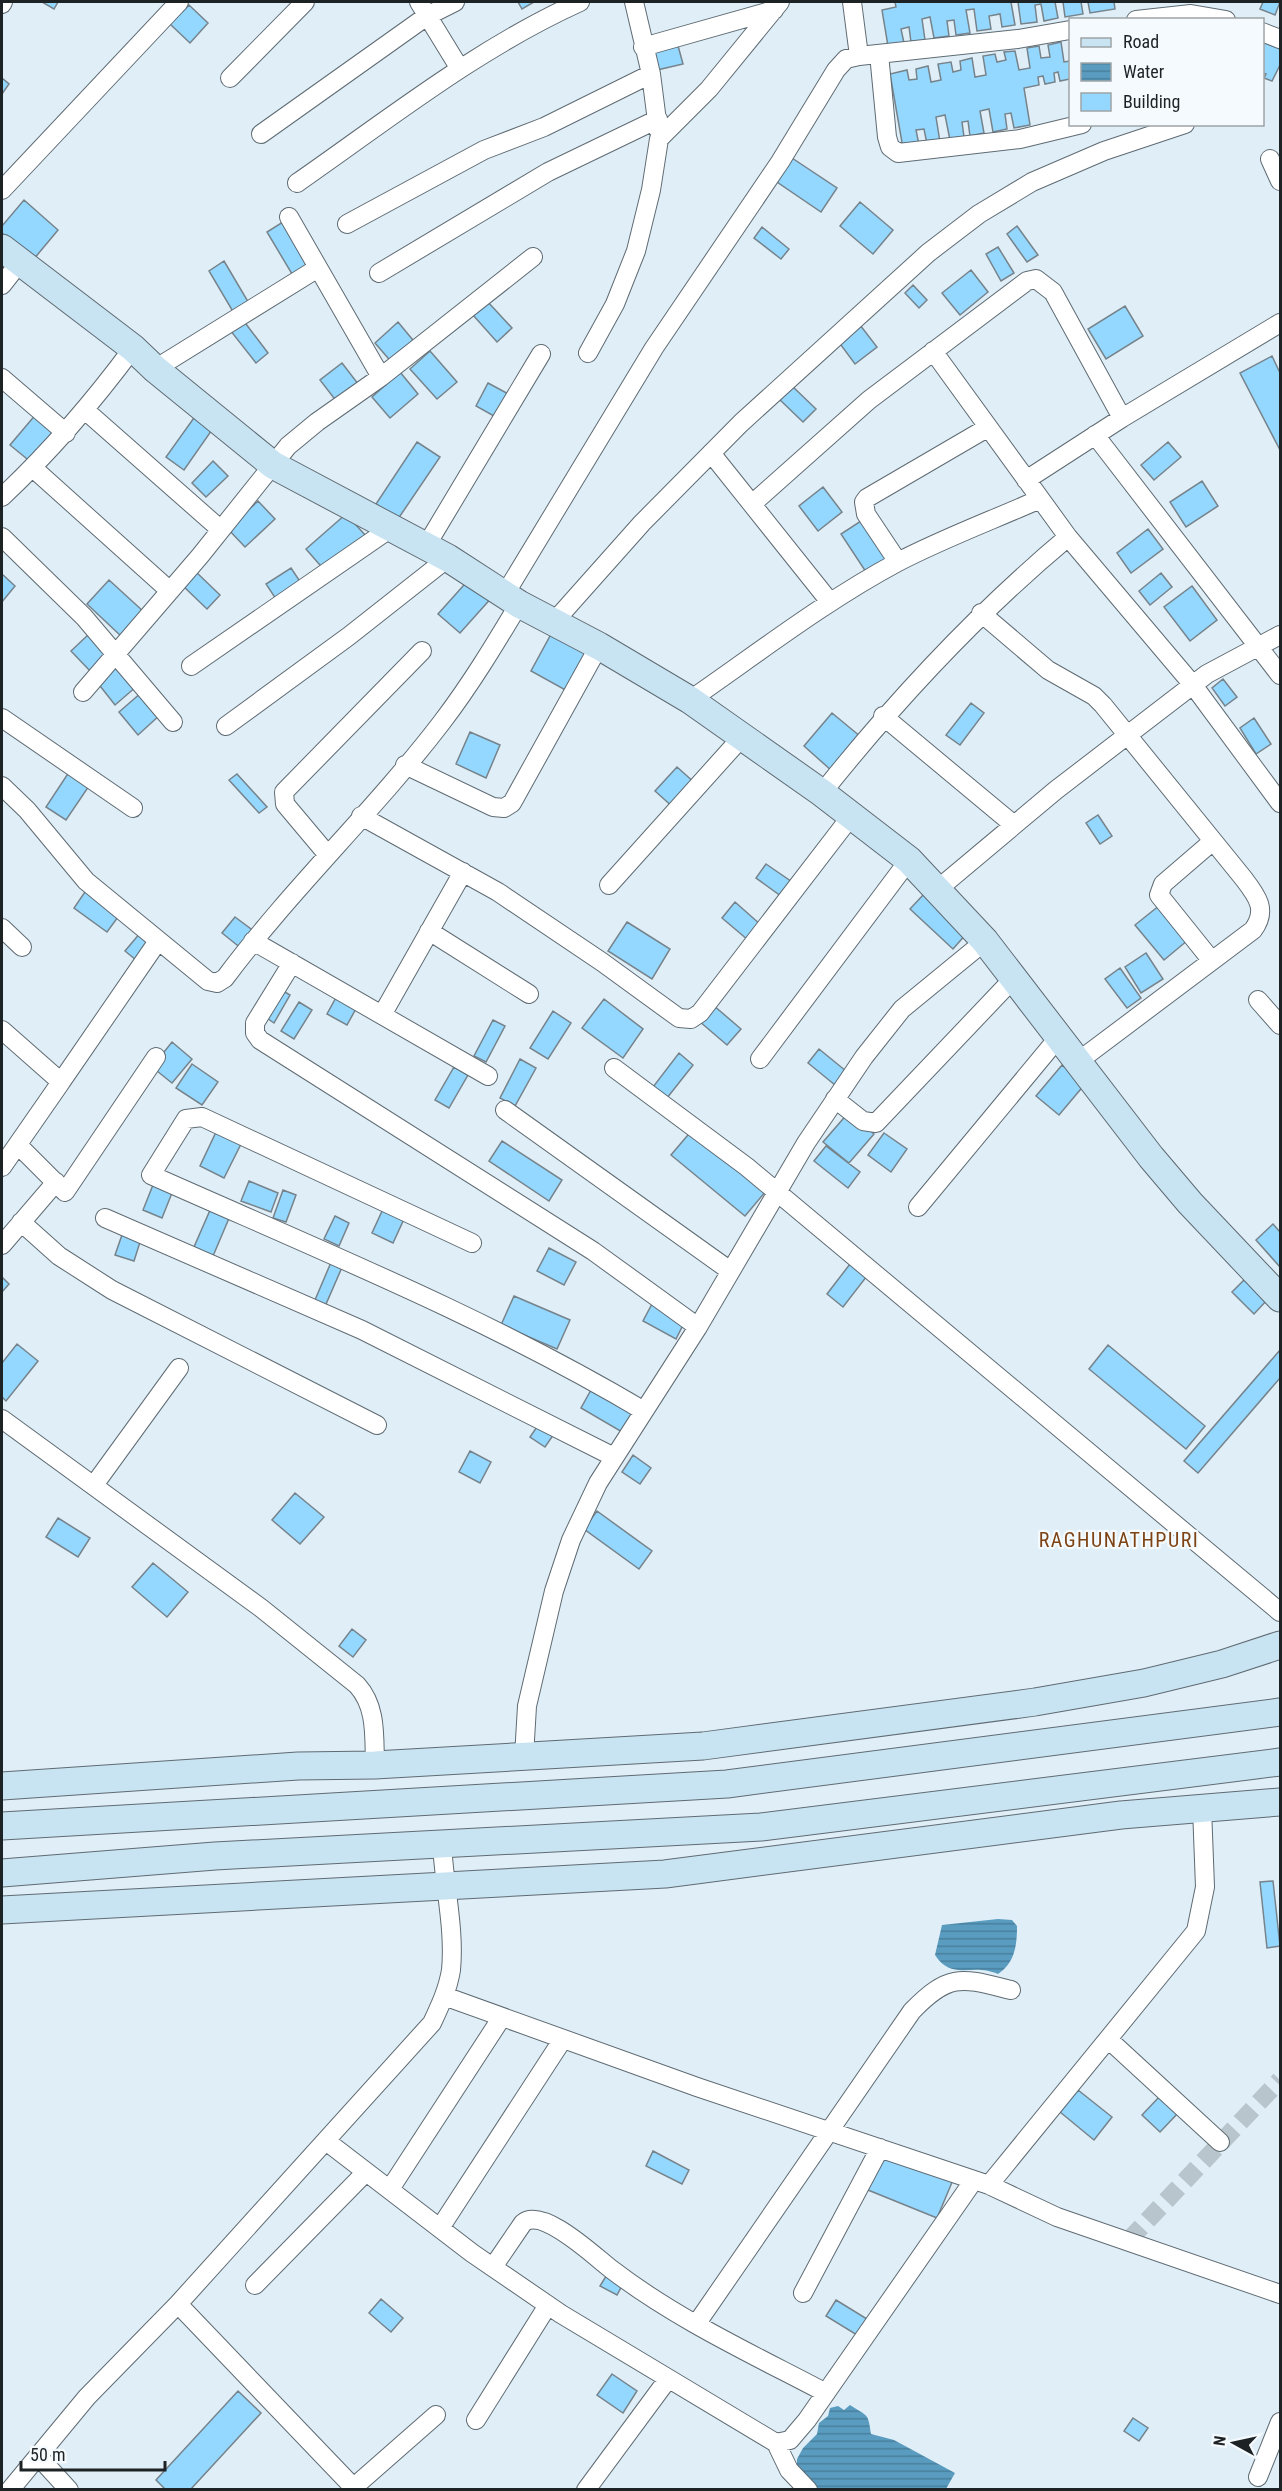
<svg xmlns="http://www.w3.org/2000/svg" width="1282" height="2491" font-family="'Roboto Condensed',sans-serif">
  <defs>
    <pattern id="water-rules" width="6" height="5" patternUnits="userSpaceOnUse" patternTransform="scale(1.5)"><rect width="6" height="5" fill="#599cc0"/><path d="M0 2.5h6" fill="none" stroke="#497f9c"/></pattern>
  </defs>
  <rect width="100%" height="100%" fill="#e0eef7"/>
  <path fill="url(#water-rules)" d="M998,1919l14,1 5,6c0,19 -2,37 -19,48 -27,-12 -45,8 -63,-19l7,-30z
    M850,2405c18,12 18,7 21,29l23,6 61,33 -9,16 -136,1 -13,-22v-9l6,-11 14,-14 2,-11 9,-7 2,-8 8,-2 6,4z"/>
  <path fill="#94d8ff" stroke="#76838b" stroke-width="1.5" d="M42,2h16l-4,7z
    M518,2h16l-12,7z
    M895,2h116l4,23 -13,2 -2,-13 -11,2 2,13 -14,2 -3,-22 -8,1 4,23 -14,2 -2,-15 -7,1 2,15 -15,2 -4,-21 -8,2 3,21 -14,2 -2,-15 -8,2 3,14 -16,3 -6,-36 14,-3z
    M1018,2h37l3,16 -14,3 -3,-17 -6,1 2,17 -16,2z
    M1063,2h18l2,12 -18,3z
    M1088,2h26l1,7 -25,4z
    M1263,2h17l-5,13 -15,-6z
    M189,5l19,18 -18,20 -20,-19z
    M677,42l6,22 -26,6 -5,-21z
    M1061,42l3,20 6,-1v18l-10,2 -2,-9 -4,1 1,9 -10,2 -2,-8 -5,1 1,8 -15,3 6,37 -16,3 -3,-15 -6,1 2,15 -14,3 -4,-23 -9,2 4,22 -14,3 -2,-15 -6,1 2,15 -14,3 -5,-25 -9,2 4,25 -13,2 -3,-15 -8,1 3,15 -16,3 -13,-74 17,-4 2,10 8,-1 -1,-10 12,-3 3,16 10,-2 -3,-16 13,-2 2,10 8,-2 -1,-9 12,-3 3,19 11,-2 -3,-19 12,-2 2,8 9,-2 -2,-8 11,-1 4,19 11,-2 -3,-20 12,-2 2,12 9,-1 -2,-12z
    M1262,42l18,7v16l-8,16 -8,-3 2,-4 -4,-1z
    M2,78l7,6 -7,10z
    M792,158l45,30 -16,24 -44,-30z
    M24,200l34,30 -25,30 -31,-27v-7z
    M860,202l33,28 -20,24 -33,-28z
    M286,220l28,47 -19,12 -28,-47z
    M1017,226l21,29 -11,7 -20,-28z
    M762,227l27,22 -8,10 -27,-21z
    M998,247l16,26 -13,8 -15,-27z
    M224,261l26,44 -15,10 -26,-44z
    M971,270l17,22 -28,23 -18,-22z
    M913,285l14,15 -8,8 -14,-15z
    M487,301l25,27 -15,14 -24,-27z
    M1125,306l18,30 -37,23 -18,-30z
    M243,320l25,33 -12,10 -26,-33z
    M398,322l19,23 -23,20 -19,-22z
    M860,325l17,22 -22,17 -17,-23z
    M430,351l27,31 -20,17 -27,-30z
    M1272,356l8,17v77l-40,-77z
    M342,363l17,22 -22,17 -17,-22z
    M400,372l18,22 -28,24 -18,-21z
    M488,383l26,14 -13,23 -25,-14z
    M791,385l25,24 -13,13 -25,-24z
    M37,413l22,18 -27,32 -22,-18z
    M196,415l18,12 -30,43 -18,-13z
    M417,442l23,15 -42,62 -22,-15z
    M1168,442l13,15 -27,23 -13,-15z
    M213,461l15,15 -22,21 -14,-14z
    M1202,481l16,25 -32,21 -16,-25z
    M823,487l19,25 -24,19 -19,-25z
    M258,501l17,18 -30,28 -17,-18z
    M346,514l20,22 -40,36 -20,-23z
    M864,519l25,39 -23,14 -25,-38z
    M1148,529l15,20 -32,24 -14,-20z
    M291,568l12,18 -25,16 -12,-18z
    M195,571l25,24 -13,14 -25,-24z
    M1161,573l11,14 -22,18 -11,-14z
    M2,574l13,12 -13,16z
    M472,576l22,19 -34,38 -22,-19z
    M109,580l35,32 -22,25 -35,-33z
    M1192,586l25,34 -27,21 -26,-34z
    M556,625l38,21 -25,46 -38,-21z
    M89,634l19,21 -17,17 -20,-21z
    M118,664l19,22 -22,19 -18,-23z
    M1223,679l14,18 -12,9 -13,-18z
    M142,692l19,22 -23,21 -19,-23z
    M971,703l13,10 -24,32 -14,-10z
    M832,713l29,24 -29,34 -28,-25z
    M1254,718l17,26 -15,10 -16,-26z
    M470,732l30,13 -14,33 -30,-14z
    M677,767l19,17 -22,24 -19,-17z
    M69,772l20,14 -23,34 -20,-13z
    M237,774l30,33 -8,6 -30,-33z
    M1098,815l14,21 -12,8 -14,-21z
    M766,864l29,20 -10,15 -29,-21z
    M87,889l34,24 -14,19 -33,-24z
    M924,894l43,39 -14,16 -43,-40z
    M735,902l26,23 -13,15 -26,-22z
    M1160,905l28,35 -24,20 -29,-35z
    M235,917l20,15 -13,17 -20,-16z
    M627,922l43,27 -18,30 -44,-28z
    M141,932l11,9 -16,19 -11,-9z
    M1146,953l17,26 -22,14 -16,-26z
    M1120,968l21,30 -14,10 -22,-29z
    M280,989l10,6 -16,28 -10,-7z
    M338,994l20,11 -11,20 -20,-11z
    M604,999l39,30 -20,29 -41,-30z
    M299,1002l13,8 -18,29 -13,-8z
    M713,1005l28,24 -14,16 -28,-24z
    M553,1011l18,12 -23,36 -18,-11z
    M493,1020l12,6 -19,36 -12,-6z
    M172,1042l20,17 -20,24 -20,-16z
    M819,1049l27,22 -11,14 -27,-22z
    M679,1053l14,12 -26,33 -14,-11z
    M520,1059l16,9 -21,38 -15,-8z
    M192,1064l26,18 -16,23 -26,-17z
    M1062,1065l23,19 -26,31 -23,-19z
    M454,1067l14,8 -19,33 -14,-8z
    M849,1112l25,22 -25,29 -26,-21z
    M693,1129l73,62 -21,25 -74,-61z
    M217,1130l25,12 -18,36 -24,-12z
    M884,1133l23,16 -16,23 -23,-17z
    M502,1141l60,39 -13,21 -60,-40z
    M826,1146l34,26 -12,16 -34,-27z
    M249,1181l29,12 -7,19 -30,-11z
    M153,1185l19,8 -10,25 -19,-8z
    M283,1190l13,5 -10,27 -13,-4z
    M211,1208l19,8 -17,40 -19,-9z
    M383,1209l21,10 -11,24 -21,-10z
    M335,1216l14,7 -10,23 -15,-7z
    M1273,1224l7,8v35l-24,-27z
    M123,1232l18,7 -7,22 -19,-6z
    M549,1248l27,14 -12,23 -27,-14z
    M332,1260l11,5 -20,46 -11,-4z
    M850,1264l17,12 -24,31 -16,-13z
    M2,1277l7,7 -7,8z
    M1246,1278l21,22 -13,14 -22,-22z
    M514,1296l56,24 -13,29 -56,-24z
    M652,1304l33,17 -9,18 -33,-18z
    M17,1344l21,17 -32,40 -4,-4v-34z
    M1108,1345l97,81 -19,23 -97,-80z
    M1280,1350v28l-82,95 -14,-12z
    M591,1390l41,24 -10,18 -41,-24z
    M541,1421l15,10 -11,16 -15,-10z
    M470,1451l21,11 -11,21 -21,-11z
    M633,1455l18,13 -11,16 -18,-12z
    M295,1493l29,24 -24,27 -28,-24z
    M597,1511l55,40 -13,18 -55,-40z
    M58,1518l32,20 -12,19 -32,-20z
    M153,1563l35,29 -21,25 -35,-30z
    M352,1629l14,11 -13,17 -14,-11z
    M1273,1881l7,65 -13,2 -7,-66z
    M1078,2090l34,27 -18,23 -34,-28z
    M1161,2095l18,17 -19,20 -18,-17z
    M653,2151l36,19 -7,14 -36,-18z
    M884,2152l69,28 -16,38 -69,-28z
    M608,2273l16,9 -7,13 -17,-9z
    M381,2299l22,19 -12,14 -22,-19z
    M836,2300l31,19 -10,16 -31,-19z
    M612,2374l25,17 -14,22 -26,-18z
    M238,2391l23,22 -71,77h-24l-10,-10z
    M1133,2418l15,10 -9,13 -15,-10z"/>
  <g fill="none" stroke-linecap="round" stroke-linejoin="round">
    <path stroke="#b9c5cd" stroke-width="18" stroke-dasharray="18 9" stroke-linecap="butt" d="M1129,2240l151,-160"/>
    <defs>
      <path id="street" d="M419,2l41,67
        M634,2l17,72 7,55
        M852,2l7,54 159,-17 52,-9
        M2,4l1,-2
        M1136,20l55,-6 35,6
        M1262,32l18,7
        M643,47l131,-37
        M879,54l8,83 3,10 8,6 122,-14 62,-15
        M230,78l75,-76
        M261,134l166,-118 28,-14
        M1270,159l10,22
        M297,183c92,-64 181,-135 283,-181
        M2,190l177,-188
        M289,217l92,160
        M347,224l137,-74 60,-23 107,-53
        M379,273l169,-101 110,-53
        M2,285l18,-23
        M933,351l135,186 125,148 87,118
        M588,353l27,-49 21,-53 15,-61 8,-51 50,-50 71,-87
        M155,369l163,-101
        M2,378l64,55
        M86,411l134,118
        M1095,435l185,240
        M711,453l119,149
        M33,468l137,123
        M1026,480l96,-62 158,-95
        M2,497c49,-46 91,-95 131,-149
        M752,504l117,-104 158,-119 9,-2 17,13 69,126
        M2,537l82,80 89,105
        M426,546l115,-192
        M898,562l-32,-48 -2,-12 3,-4 120,-70
        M505,594l149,-246 126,-186 56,-92 10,-11 13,-3
        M981,613l67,57 46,26 9,9 141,174c13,17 24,31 9,51l-177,133
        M553,623l89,-100 99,-100 187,-170 51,-39 53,-32 72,-31 81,-27
        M191,666l200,-138
        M83,692l117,-136 88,-110 29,-24 64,-45 152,-120
        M690,700c68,-47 135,-99 208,-138 46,-24 95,-42 142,-63
        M883,716l131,109
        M2,718l131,90
        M226,726l123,-90 99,-78
        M405,765l88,42 11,1 8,-5 87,-157
        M2,786l25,24 59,71 122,100 9,2 8,-5c67,-90 149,-167 217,-256 29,-38 53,-78 77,-118
        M822,793c75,-94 154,-179 246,-256
        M361,816l137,76 104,70 77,56 12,1 9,-6 152,-198
        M327,854l-42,-50 -1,-12 138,-141
        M609,885l133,-148
        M938,889l118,-99 151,-116 73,-39
        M2,928l20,19
        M429,931l100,63
        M253,941l235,135
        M1212,961l-53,-66 4,-11 50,-43
        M292,963l-37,60v10l5,7 333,211 105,76
        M1258,1000l22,25
        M382,1015l81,-143
        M2,1030l59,52 -59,85
        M760,1059l149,-199
        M614,1068l133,99 533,445
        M61,1082l97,-141
        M835,1099l28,22 13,2 137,-144
        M505,1110l224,160
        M18,1145l46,46
        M65,1192l91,-135
        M918,1207l140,-169
        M105,1218l257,112 252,127
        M21,1222l38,34 53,34 265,135
        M472,1243l-270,-126 -16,2 -35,56c166,74 337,143 493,236
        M2,1245l54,-63
        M2,1419l259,189 96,77c20,22 17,51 18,80
        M94,1485l85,-117
        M524,1757l3,-51 27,-115 17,-51 27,-57 100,-156 108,-184 58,-86 38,-48 83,-68
        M444,1996l253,91 292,98 68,32 223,77
        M1108,2039l112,103
        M326,2141l146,112 89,61 215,129 14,-3 17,-20 167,-240
        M989,2185l207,-254 9,-44 -3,-79
        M390,2189l112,-172
        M440,2228l123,-189
        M493,2267l30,-44c20,-16 71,33 88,46 65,50 143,86 215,124
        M255,2285l111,-113
        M803,2293l77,-145
        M178,2304l178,186
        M697,2323l215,-312c38,-39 50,-33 99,-21
        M476,2420l72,-115
        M776,2443l13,27 19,20
        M38,2456l31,34
        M1258,2477l22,-55
        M354,2487l82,-72
        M10,2490l77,-93 91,-93 254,-281c8,-17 16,-34 19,-53 4,-41 -7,-85 -9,-126
        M586,2490l82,-111"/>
      <path id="secondary" d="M2,248l131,100 22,21 118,96 175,93 71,46 80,42 91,54 132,93 87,67 76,81 166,216 39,46 90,95
        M2,1786l296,-20 77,-1 328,-19 332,-44 109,-19 78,-19 58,-19
        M2,1826l725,-42 553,-72
        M2,1873l213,-17 546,-29 519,-65
        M2,1910l663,-36 456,-59 159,-13"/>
    </defs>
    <use href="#street" stroke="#5f6b73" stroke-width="20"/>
    <use href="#secondary" stroke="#5f6b73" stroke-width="29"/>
    <use href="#street" stroke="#fff" stroke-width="18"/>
    <use href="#secondary" stroke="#c8e3f1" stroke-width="27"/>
  </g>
  <g text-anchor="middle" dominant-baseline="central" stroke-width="4.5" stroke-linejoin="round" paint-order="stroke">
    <g font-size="20" letter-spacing="1.5" fill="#7e4314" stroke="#f4fafd">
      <text x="1119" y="1540">RAGHUNATHPURI</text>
    </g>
  </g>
  <rect width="1282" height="2491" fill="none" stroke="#1d2225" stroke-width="6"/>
  <rect x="1069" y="18" width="195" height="108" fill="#f4fafd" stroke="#9ea4a7" stroke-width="1.5"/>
  <rect x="1081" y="38" width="30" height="9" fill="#c8e3f1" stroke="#9ea4a7" stroke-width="1.5"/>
  <text x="1123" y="48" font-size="18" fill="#1d2225">Road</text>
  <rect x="1081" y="63" width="30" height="18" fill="url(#water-rules)" stroke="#9ea4a7" stroke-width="1.5"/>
  <text x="1123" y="78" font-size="18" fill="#1d2225">Water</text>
  <rect x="1081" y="93" width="30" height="18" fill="#94d8ff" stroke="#9ea4a7" stroke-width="1.5"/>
  <text x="1123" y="108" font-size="18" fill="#1d2225">Building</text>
  <g transform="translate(1234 2443) rotate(278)" stroke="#f4fafd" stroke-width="4.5" paint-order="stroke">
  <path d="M0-4.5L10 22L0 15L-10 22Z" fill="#1d2225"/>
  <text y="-9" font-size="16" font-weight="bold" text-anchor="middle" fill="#1d2225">N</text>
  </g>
  <path d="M21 2461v9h144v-9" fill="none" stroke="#1d2225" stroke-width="3"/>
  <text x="30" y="2461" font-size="18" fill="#1d2225" stroke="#f4fafd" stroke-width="4.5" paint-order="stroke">50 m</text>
</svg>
